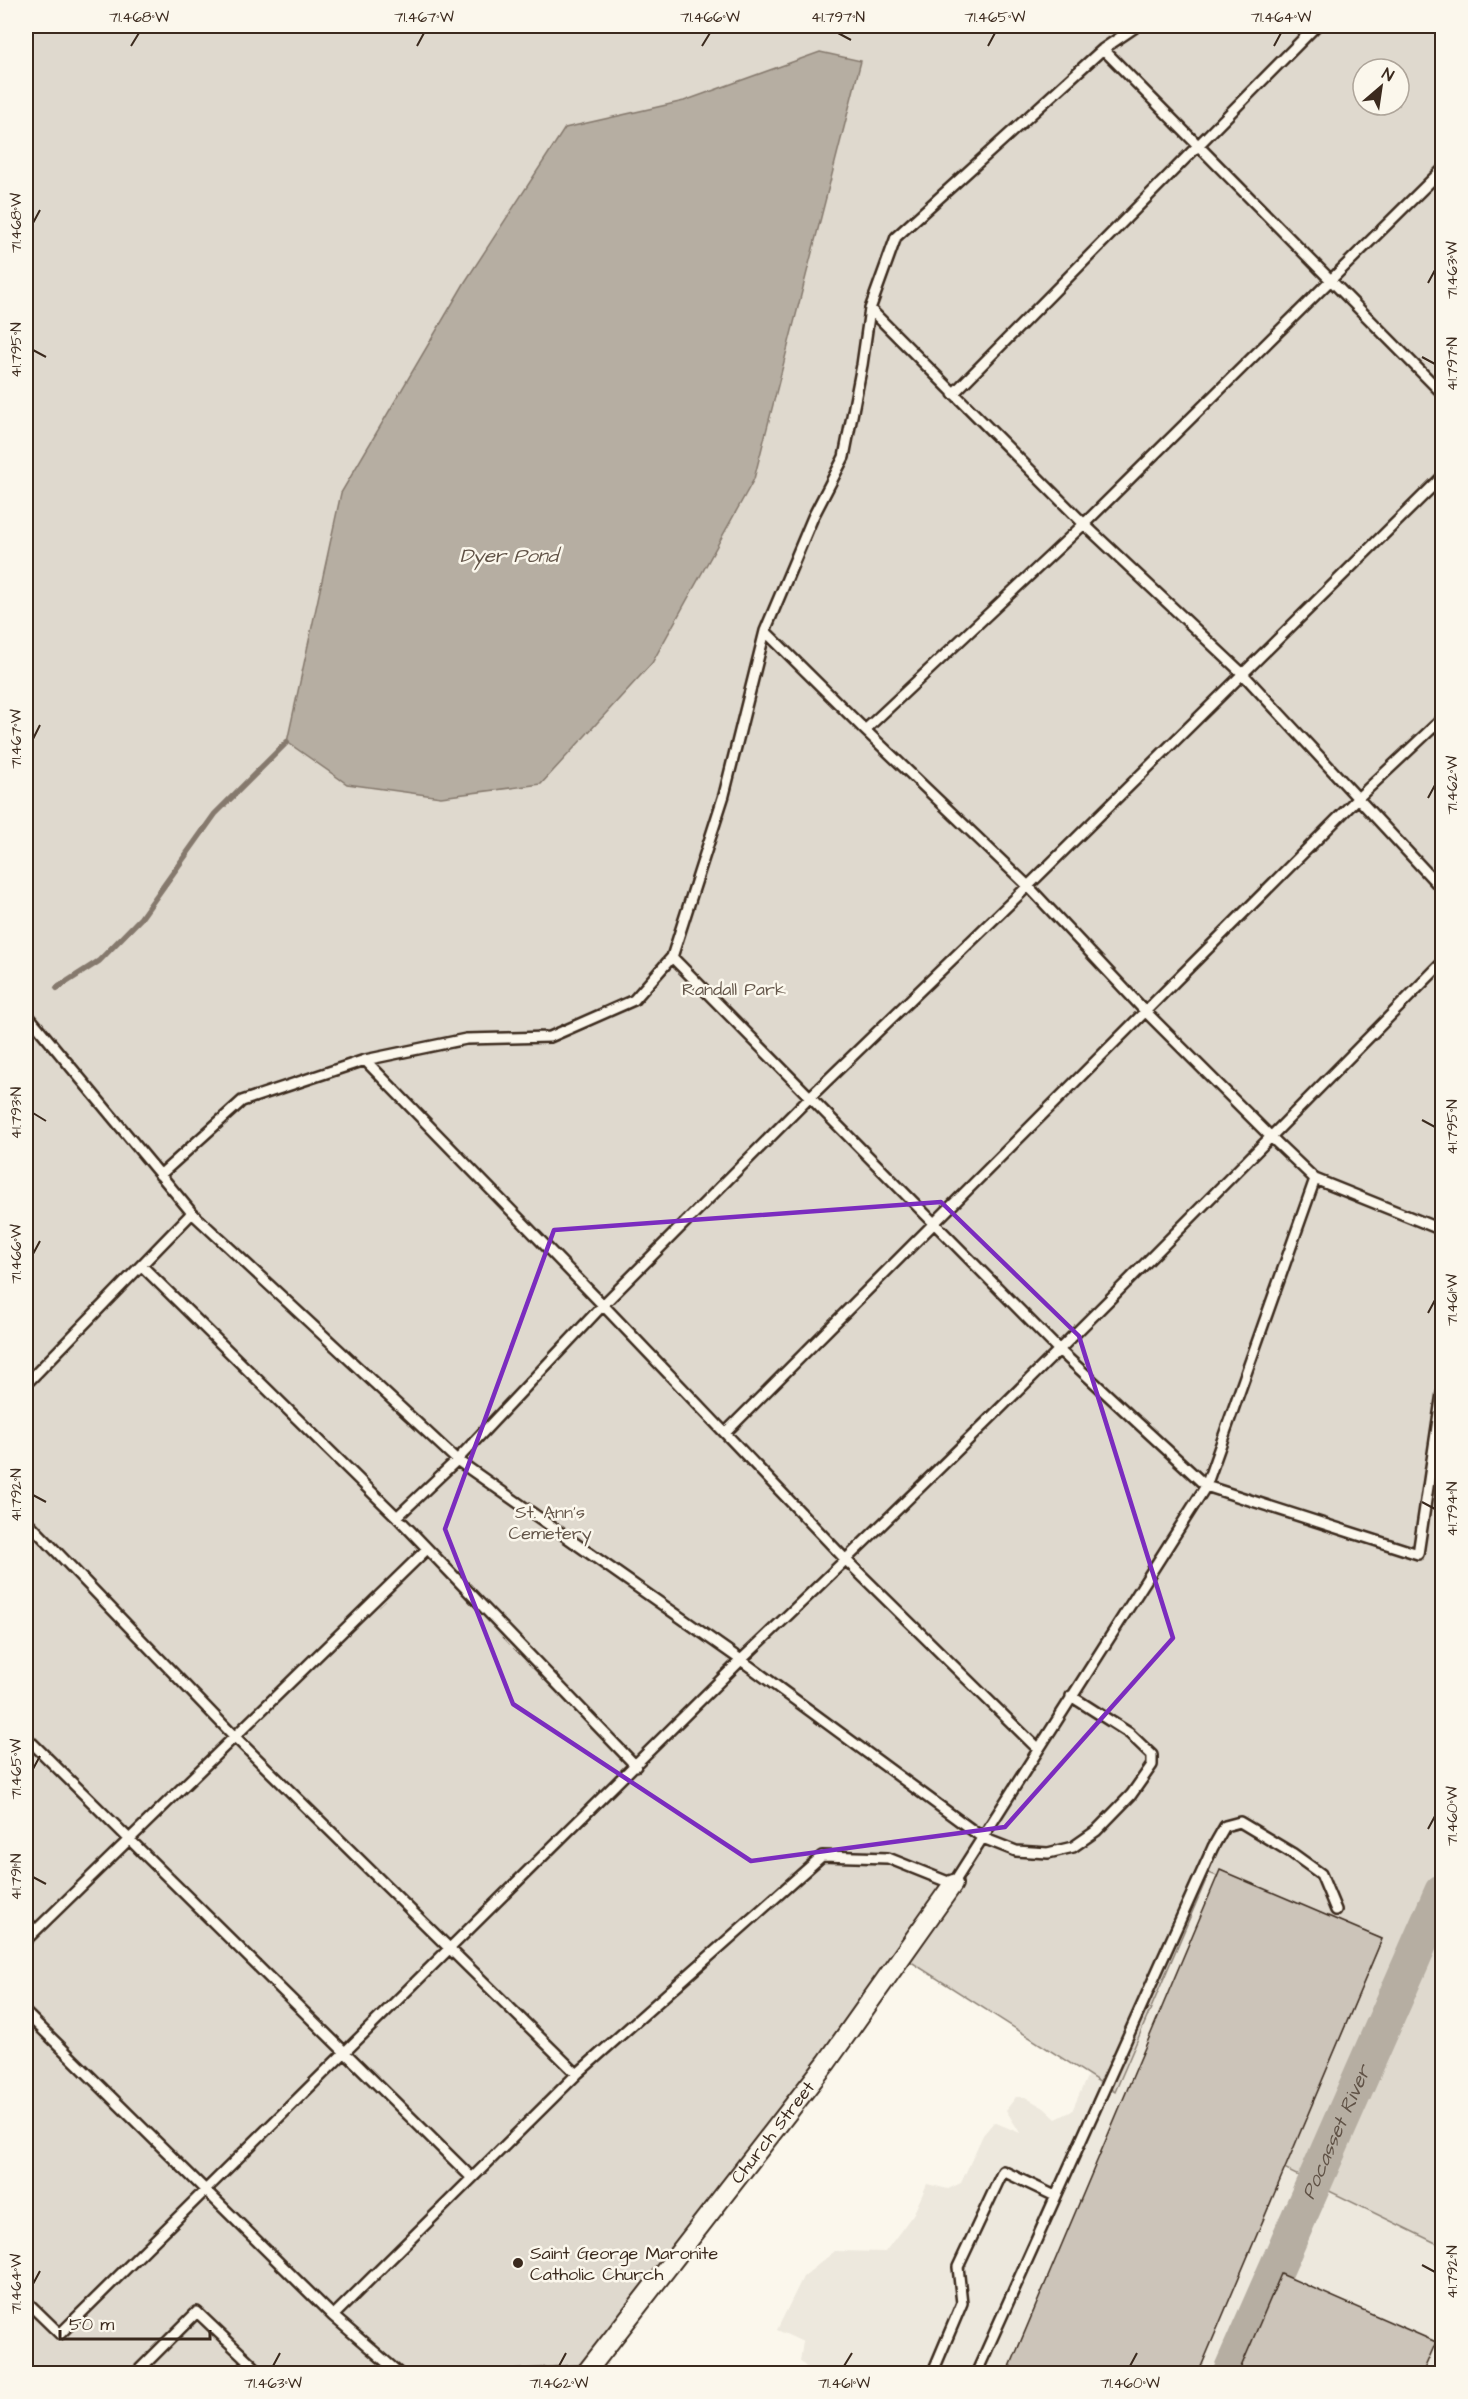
<svg xmlns="http://www.w3.org/2000/svg" width="1468" height="2399" font-family="'Architects Daughter',sans-serif">
  <rect width="100%" height="100%" fill="#fbf7ec"/>
  <filter id="ink" filterUnits="userSpaceOnUse"><feTurbulence type="fractalNoise" baseFrequency=".0167" numOctaves="2"/><feDisplacementMap in="SourceGraphic" scale="12" xChannelSelector="R" yChannelSelector="G"/><feConvolveMatrix kernelMatrix="1 2 1 2 8 2 1 2 1" color-interpolation-filters="sRGB"/></filter>
  <g filter="url(#ink)">
    <path fill="#ede8dd" d="M1190,1841l252,37v495h-635v-5l-7,-7 3,-19 -26,-12 26,-53 32,-26 50,1 29,-39 13,-29 21,5 13,-6 22,-48 11,-13 26,11 -14,-23 10,-13h9l19,11 12,11 16,-8z"/>
    <path fill="#dfd9ce" stroke="#8d8276" stroke-width="1.5" fill-rule="evenodd" d="M26,26h1416v2220l-158,-77 98,-230 -173,-66 -94,219 -213,-136 -315,408 -127,10h-434zM1363,69h36v36h-36z"/>
    <path fill="#b6aea2" stroke="#85796d" stroke-width="1.5" d="M820,52l41,9 -107,418 -102,184 -111,121 -100,13 -94,-13 -60,-42 54,-249 124,-211 100,-154 119,-27z"/>
    <g fill="none" stroke-linecap="round" stroke-linejoin="round">
      <path stroke="#85796d" stroke-width="6" d="M57,988l42,-27 42,-43 74,-104 72,-72"/>
      <path stroke="#b6aea2" stroke-width="36" id="s1" d="M1230,2374l212,-482"/>
    </g>
    <path fill="#ccc4b9" stroke="#3b2a1e" stroke-width="1.5" d="M1220,1870l162,69 -184,435h-191z
      M1281,2274l155,68 -14,32h-184z"/>
    <g fill="none" stroke-linecap="round" stroke-linejoin="round">
      <defs>
        <path id="lane" d="M1137,26l-34,23 -207,188 -26,72 -8,56 -18,92 -31,60 -48,114 100,99 163,156 117,125 126,126 44,42 127,51
          M1439,26l3,3
          M1103,49l339,344
          M870,309l214,215 158,149 200,216
          M953,394l363,-368
          M865,730l219,-206 358,-354
          M672,957l386,392 148,137 212,68 24,-161
          M26,1013l166,200 265,247 284,200 242,178 33,13 32,2 25,-6 23,-16 35,-36 21,-30v-10l-23,-22 -58,-37
          M365,1060l238,245 243,255 192,189
          M160,1175l82,-74 123,-41 101,-21 84,-2 84,-37 38,-43 52,-162 41,-164
          M142,1266l255,251 239,249
          M26,1384l166,-171
          M725,1433l633,-635 84,-79
          M397,1517l60,-57 146,-155 208,-209 217,-210 414,-409
          M26,1520l208,216 343,338
          M26,1737l445,440
          M26,1921l9,9
          M26,1940l401,-391
          M26,2013l307,303 67,58
          M26,2301l34,33 681,-674c239,-227 470,-462 701,-697
          M333,2316l244,-242 245,-218 66,2 65,26 253,-398 109,-307
          M135,2374l62,-62 65,62
          M932,2374l30,-71 -4,-36 45,-96 52,25
          M976,2374l237,-527 12,-21 15,-4 52,31 29,21 15,36"/>
        <g id="street">
          <path id="s2" d="M585,2374l242,-312 126,-178"/>
        </g>
      </defs>
      <use href="#lane" stroke="#3b2a1e" stroke-width="14"/>
      <use href="#street" stroke="#3b2a1e" stroke-width="22"/>
      <use href="#lane" stroke="#fbf7ec" stroke-width="9"/>
      <use href="#street" stroke="#fbf7ec" stroke-width="18"/>
    </g>
  </g>
  <path fill="none" stroke="#7b2cbf" stroke-width="4.5" stroke-linejoin="round" d="M941,1202l138,134 94,302 -168,189 -254,34 -238,-157 -68,-175 109,-299z"/>
  <path fill="none" stroke="#3b2a1e" stroke-width="2" d="M838,33l13,7M131,46l8,-13M417,46l7,-13M702,46l8,-13M988,46l7,-13M1274,46l7,-13M33,223l7,-13M1428,283l7,-13M33,350l13,7M1422,357l13,7M33,739l7,-14M1428,798l7,-13M33,1113l13,8M1422,1120l13,7M33,1254l7,-13M1428,1313l7,-13M33,1495l13,7M1422,1502l13,7M33,1769l7,-13M1428,1829l7,-13M33,1877l13,7M1422,2265l13,7M33,2284l7,-13M273,2366l7,-13M559,2366l7,-13M844,2366l8,-13M1130,2366l7,-13"/>
  <circle fill="#3b2a1e" stroke="#fbf7ec" stroke-width="2" cx="518" cy="2263" r="6"/>
  <g text-anchor="middle" dominant-baseline="central" stroke-width="5" stroke-linejoin="round" paint-order="stroke">
    <g font-size="18" fill="#64564a" stroke="#fbf7ec">
      <text x="734" y="989">Randall Park</text>
      <text x="550" y="1512">St. Ann's<tspan x="550" dy="21">Cemetery</tspan></text>
    </g>
    <g font-size="18" fill="#3b2a1e" stroke="#fbf7ec">
      <text stroke="none"><textPath href="#s2" startOffset="306">Church Street</textPath></text>
    </g>
    <g font-size="18" fill="#3b2a1e" stroke="#fbf7ec" text-anchor="start">
      <text x="530" y="2253">Saint George Maronite<tspan x="530" dy="21">Catholic Church</tspan></text>
    </g>
    <g font-size="20" font-style="italic" fill="#605246" stroke="#fbf7ec">
      <text x="509" y="556">Dyer Pond</text>
      <text stroke="none"><textPath href="#s1" startOffset="264">Pocasset River</textPath></text>
    </g>
  </g>
  <rect width="1468" height="2399" fill="none" stroke="#fbf7ec" stroke-width="66"/>
  <g transform="translate(1381 87) rotate(29)"><circle r="28" fill="#fbf7ec" stroke="#aea59a" stroke-width="1.5"/>
  <path d="M0-4.5L10 22L0 15L-10 22Z" fill="#3b2a1e"/>
  <text y="-9" font-size="16" font-weight="bold" text-anchor="middle" fill="#3b2a1e">N</text>
  </g>
  <path d="M60 2330v9h150v-9" fill="none" stroke="#3b2a1e" stroke-width="3"/>
  <text x="69" y="2330" font-size="18" fill="#3b2a1e" stroke="#fbf7ec" stroke-width="4.5" paint-order="stroke">50 m</text>
  <rect x="33" y="33" width="1402" height="2333" fill="none" stroke="#3b2a1e" stroke-width="2"/>
  <g font-size="15" text-anchor="middle" fill="#3b2a1e">
    <text x="139" y="22">71.468°W</text>
    <text x="424" y="22">71.467°W</text>
    <text x="710" y="22">71.466°W</text>
    <text x="838" y="22">41.797°N</text>
    <text x="995" y="22">71.465°W</text>
    <text x="1281" y="22">71.464°W</text>
    <text transform="translate(16 223) rotate(-90)" y="5">71.468°W</text>
    <text transform="translate(1452 270) rotate(-90)" y="5">71.463°W</text>
    <text transform="translate(16 350) rotate(-90)" y="5">41.795°N</text>
    <text transform="translate(1452 364) rotate(-90)" y="5">41.797°N</text>
    <text transform="translate(16 739) rotate(-90)" y="5">71.467°W</text>
    <text transform="translate(1452 785) rotate(-90)" y="5">71.462°W</text>
    <text transform="translate(16 1113) rotate(-90)" y="5">41.793°N</text>
    <text transform="translate(1452 1127) rotate(-90)" y="5">41.795°N</text>
    <text transform="translate(16 1254) rotate(-90)" y="5">71.466°W</text>
    <text transform="translate(1452 1300) rotate(-90)" y="5">71.461°W</text>
    <text transform="translate(16 1495) rotate(-90)" y="5">41.792°N</text>
    <text transform="translate(1452 1509) rotate(-90)" y="5">41.794°N</text>
    <text transform="translate(16 1769) rotate(-90)" y="5">71.465°W</text>
    <text transform="translate(1452 1816) rotate(-90)" y="5">71.460°W</text>
    <text transform="translate(16 1877) rotate(-90)" y="5">41.791°N</text>
    <text transform="translate(1452 2272) rotate(-90)" y="5">41.792°N</text>
    <text transform="translate(16 2284) rotate(-90)" y="5">71.464°W</text>
    <text x="273" y="2388">71.463°W</text>
    <text x="559" y="2388">71.462°W</text>
    <text x="844" y="2388">71.461°W</text>
    <text x="1130" y="2388">71.460°W</text>
  </g>
</svg>
